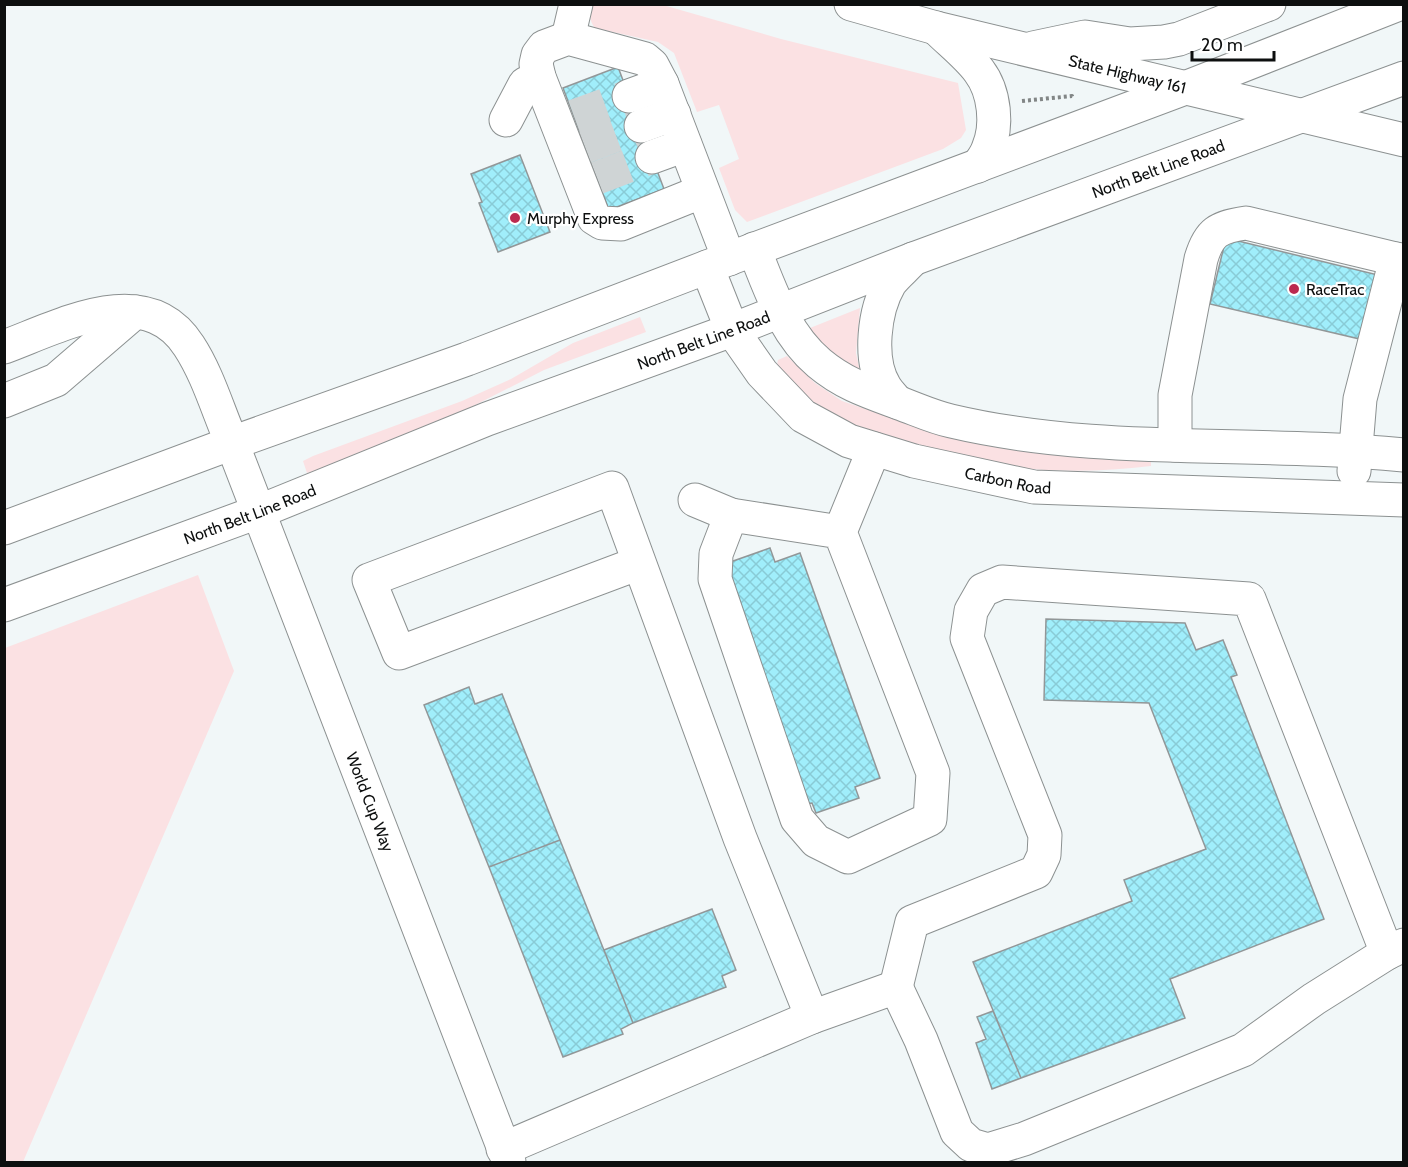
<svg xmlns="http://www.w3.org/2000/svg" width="1408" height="1167" font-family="Cabin,sans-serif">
  <defs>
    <pattern id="building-cross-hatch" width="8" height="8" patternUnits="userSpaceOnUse" patternTransform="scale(1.5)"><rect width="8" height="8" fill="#a0eefb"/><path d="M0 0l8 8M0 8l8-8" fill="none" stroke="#89cbd6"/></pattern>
  </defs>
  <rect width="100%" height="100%" fill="#f1f7f8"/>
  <path fill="#fbe1e3" d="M593,5h70l118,34 177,44 8,47 -5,8 -18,11 -196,73 -12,-12 -16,-42 20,-9 -20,-54 -22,7 -23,-59 -16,-11 -63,-14c-6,-7 -6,-15 -2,-23z
    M860,308l-4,45 5,23 -42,-33 -9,-15z
    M640,317l6,15 -102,38 -96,49 -128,51 -13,3 -4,-12 10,-5 149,-55 49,-22 62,-36z
    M787,356l28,27 27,18 91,31 45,11 36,6 137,10v7c-90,11 -179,3 -265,-27 -24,-9 -54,-19 -74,-34 -6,-4 -11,-11 -16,-16 -8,-8 -22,-17 -18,-29z
    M198,575l36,96 -211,491h-18v-514z"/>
  <path fill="url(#building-cross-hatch)" stroke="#929798" stroke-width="1.5" d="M618,67l46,122 -55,21 -46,-122z
    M520,155l30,77 -52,20 -19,-49 3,-1 -11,-28z
    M1226,238l152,37 -14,65 -154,-36z
    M770,548l5,14 25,-9 80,225 -25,9 4,11 -43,15 -4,-10 -9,1 -84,-238z
    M1046,619l139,4 11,27 27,-10 14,35 -6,2 93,242 -154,60 15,39 -164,60 -48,-116 159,-61 -8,-21 82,-31 -57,-146 -105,-3z
    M469,687l6,17 27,-10 58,146 -71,27 -65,-162z
    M560,840l73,183 -12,6 2,5 -60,23 -74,-190z
    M712,909l24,61 -14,6 4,11 -93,36 -29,-73z
    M993,1011l28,67 -29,11 -16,-46 10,-4 -9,-22z"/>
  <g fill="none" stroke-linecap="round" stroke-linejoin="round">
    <path stroke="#cfd4d5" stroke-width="33" stroke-dasharray="33 16" stroke-linecap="butt" d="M574,116l55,-20
      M585,147l56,-21
      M597,178l55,-21"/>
    <defs>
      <g id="minor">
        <path d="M568,38l8,-34"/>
        <path d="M629,96l33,-12"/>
        <path d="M506,120l19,-36 14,-7"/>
        <path d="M641,126l33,-12"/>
        <path d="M652,157l33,-12"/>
        <path d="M703,191l-82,33 -19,-1 -8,-5 -55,-141 -3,-13 2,-9 6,-8 24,-9 77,21 7,6 10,19 67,175"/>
        <path d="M754,249c17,42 30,84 65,114 25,21 50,29 80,40 17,6 34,14 52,18 148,35 303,19 453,34"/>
        <path id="s1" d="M707,267l25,63 30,43 41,43 46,25 65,20 120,26 370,13"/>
        <path id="s2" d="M4,347c57,-21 142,-68 185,-1 19,29 29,65 43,97l277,719"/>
        <path d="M4,401l52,-21 79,-68"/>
        <path d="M1175,445v-50l26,-136c8,-27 17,-32 45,-36l158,38"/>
        <path d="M1354,471l6,-72 36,-140"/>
        <path d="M695,500l36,15"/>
        <path d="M840,532l-109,-17 -15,39 -1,25 82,240 19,22 32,16 82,-38 3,-46 -93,-241 34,-83"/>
        <path d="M639,563l-240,90 -30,-73 243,-92 128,350 72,179"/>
        <path d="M896,987l16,-65 124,-50 8,-17 1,-20 -78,-197 4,-27 12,-21 19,-8 247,17 138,354"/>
        <path d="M503,1149l309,-132 84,-30 25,53 36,92 14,13 17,5 36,-11 219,-89 71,-51 73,-46 17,-8"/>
      </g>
      <g id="major">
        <path id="s3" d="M851,4l85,24 468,112"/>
        <path d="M936,28c14,14 32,28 43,43 16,21 19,55 9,78 -2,6 -6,11 -10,17"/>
        <path d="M1033,48l52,-11 45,7 34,-2 15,-3 90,-35"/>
        <path d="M897,402c-4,-5 -9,-10 -12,-15 -17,-27 -11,-77 5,-104 6,-8 16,-16 23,-24"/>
        <path d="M4,528l228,-85 235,-84 240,-92 478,-179 214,-84"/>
        <path id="s4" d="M4,605l254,-93 229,-93 245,-89 181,-71 491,-181"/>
      </g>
    </defs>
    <use href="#minor" stroke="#8c9191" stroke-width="35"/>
    <use href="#major" stroke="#8c9191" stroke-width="35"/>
    <path stroke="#828686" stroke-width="4" stroke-dasharray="3 3" stroke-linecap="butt" d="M1022,101l50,-5 1,2"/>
    <use href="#minor" stroke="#fff" stroke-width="33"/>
    <use href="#major" stroke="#fff" stroke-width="33"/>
  </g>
  <g fill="#bb2a50" stroke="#fff" stroke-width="2">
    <circle cx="515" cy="218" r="6"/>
    <circle cx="1294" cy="289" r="6"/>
  </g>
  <g text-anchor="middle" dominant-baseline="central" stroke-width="4.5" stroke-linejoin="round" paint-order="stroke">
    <g font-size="16" fill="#0d0f0f" stroke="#fff">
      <text stroke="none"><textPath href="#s3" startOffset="285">State Highway 161</textPath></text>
      <text stroke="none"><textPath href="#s4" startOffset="1234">North Belt Line Road</textPath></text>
      <text stroke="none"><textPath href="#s4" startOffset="748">North Belt Line Road</textPath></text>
      <text stroke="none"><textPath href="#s1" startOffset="396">Carbon Road</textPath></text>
      <text stroke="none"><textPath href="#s4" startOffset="262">North Belt Line Road</textPath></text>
      <text stroke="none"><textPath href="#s2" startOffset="694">World Cup Way</textPath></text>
    </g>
    <g font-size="16" fill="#0d0f0f" stroke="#fff" text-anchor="start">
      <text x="527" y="218">Murphy Express</text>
      <text x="1306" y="289">RaceTrac</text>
    </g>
  </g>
  <rect width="1408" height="1167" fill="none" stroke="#0d0f0f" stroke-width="12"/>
  <path d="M1192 51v9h82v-9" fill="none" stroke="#0d0f0f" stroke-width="3"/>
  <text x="1201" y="51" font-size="18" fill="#0d0f0f" stroke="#ffffff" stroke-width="4.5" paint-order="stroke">20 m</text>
</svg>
